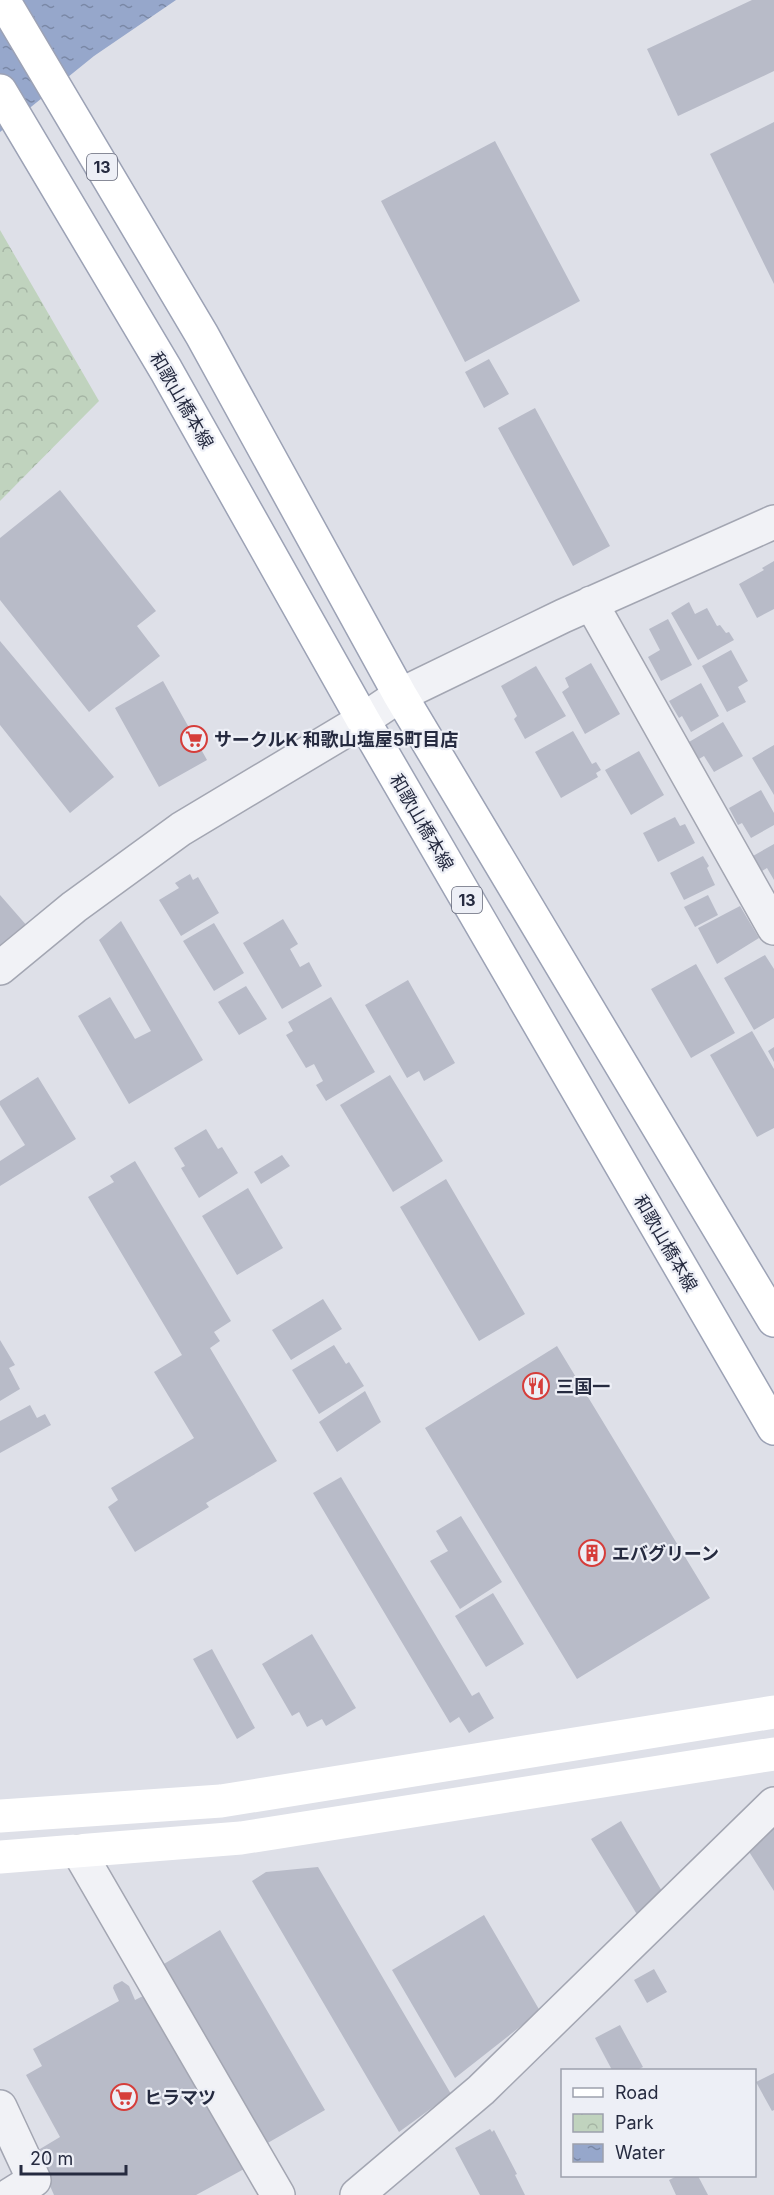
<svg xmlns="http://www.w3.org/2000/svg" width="774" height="2195" font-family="Inter,'Noto Sans JP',sans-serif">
  <defs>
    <pattern id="park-crowns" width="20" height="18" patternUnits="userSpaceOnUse" patternTransform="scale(1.5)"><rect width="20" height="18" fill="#c0d3be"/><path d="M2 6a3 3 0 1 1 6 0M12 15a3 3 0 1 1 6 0" fill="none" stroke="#a5b5a4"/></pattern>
    <pattern id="water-ripples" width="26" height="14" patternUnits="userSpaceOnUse" patternTransform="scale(1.5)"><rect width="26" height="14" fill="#96a7cb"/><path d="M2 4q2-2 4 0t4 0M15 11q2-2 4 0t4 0" fill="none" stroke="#7a88a6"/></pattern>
  </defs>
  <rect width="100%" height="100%" fill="#dee0e8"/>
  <path fill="url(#park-crowns)" d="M0,230l99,171 -99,100z"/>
  <path fill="url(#water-ripples)" d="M0,0h176l-82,56 -94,76z"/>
  <path fill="#b8bbc8" d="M752,0h22v71l-96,45 -31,-67z
    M774,122v162l-64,-130z
    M495,141l85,160 -115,61 -84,-161z
    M489,359l20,35 -25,14 -19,-36z
    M535,408l75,138 -37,20 -75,-138z
    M60,490l96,121 -19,15 23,30 -71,56 -89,-112v-62z
    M774,561v48l-17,9 -18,-34 25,-14 -2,-2z
    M689,602l6,12 12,-6 10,18 3,-1 6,8 3,-1 5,8 -36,20 -27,-47z
    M668,619l24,46 -31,16 -13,-24 12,-7 -11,-21z
    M0,641l114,136 -44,36 -70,-88z
    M731,650l17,31 -10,6 8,15 -19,10 -25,-46z
    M591,663l29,51 -35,20 -23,-42 7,-5 -4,-9z
    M536,666l30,50 -41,23 -11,-20 3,-3 -16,-30z
    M163,681l44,79 -48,27 -44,-79z
    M701,683l18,33 -28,16 -9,-16 -3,2 -10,-17z
    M723,722l20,34 -29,16 -10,-16 -5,3 -10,-17z
    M573,731l19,33 4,-2 5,8 -5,3 2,4 -37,21 -26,-46z
    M774,745v50l-22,-37z
    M639,751l25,44 -33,20 -26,-45z
    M761,790l13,23v12l-23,13 -9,-15 -4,2 -9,-17z
    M675,817l5,9 5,-2 10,19 -37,19 -15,-29z
    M774,844v36l-7,-12 -5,3 -9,-15z
    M703,856l6,10 -2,2 8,17 -31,15 -14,-27z
    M190,874l3,6 5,-3 21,36 -38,23 -22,-36 20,-12 -4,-5z
    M0,895l28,32 -28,32z
    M708,895l10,20 -23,12 -11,-20z
    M740,906l19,32 -42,26 -19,-36z
    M283,919l15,25 -8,5 10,18 9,-5 13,24 -40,23 -39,-66z
    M121,921l82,139 -74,44 -51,-88 32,-19 25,42 16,-8 -52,-91z
    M214,923l30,50 -30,18 -31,-50z
    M765,955l9,14v49l-20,12 -30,-52z
    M696,964l39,69 -44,25 -40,-69z
    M408,980l47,83 -31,18 -5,-10 -12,7 -42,-73z
    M246,986l21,33 -28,16 -21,-33z
    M331,997l44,75 -49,29 -10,-16 7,-4 -9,-17 -8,4 -20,-33 7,-4 -5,-9z
    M752,1031l22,38v59l-17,9 -47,-82z
    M774,1047v15l-6,-11z
    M390,1075l53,86 -50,31 -53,-87z
    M38,1077l38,62 -76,47v-25l25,-16 -25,-40v-4z
    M206,1129l12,20 4,-2 16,26 -39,25 -18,-30 4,-2 -11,-18z
    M282,1155l8,11 -29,18 -7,-12z
    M135,1161l96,160 -17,11 6,9 -10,7 67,113 -71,42 3,4 -74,45 -27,-45 10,-7 -7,-12 83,-50 -40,-66 28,-17 -94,-158 26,-15 -4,-6z
    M446,1179l79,135 -46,27 -79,-134z
    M248,1188l35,60 -46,27 -35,-59z
    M323,1299l19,30 -51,31 -19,-30z
    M0,1340l15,25 -6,3 11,21 -20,12z
    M334,1345l12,19 3,-2 15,24 -45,28 -27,-44z
    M557,1346l153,252 -133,81 -152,-251z
    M365,1391l16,31 -44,30 -18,-30z
    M30,1405l7,13 8,-4 6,11 -51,28v-32z
    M341,1477l131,219 7,-4 15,26 -25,15 -10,-16 -9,6 -137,-230z
    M461,1516l41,66 -42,27 -30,-48 18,-10 -12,-20z
    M493,1593l31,51 -38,23 -31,-51z
    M312,1634l44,74 -30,18 -4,-7 -15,8 -8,-15 -7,4 -30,-52z
    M212,1649l43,79 -18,11 -44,-80z
    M621,1821l42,72 -25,23 -47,-77z
    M774,1828v63l-28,-44z
    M318,1867l133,227 -52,38 -147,-251 14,-9z
    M484,1915l56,96 -85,67 -63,-108z
    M220,1930l105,180 -66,38 -105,-178z
    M654,1969l13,23 -20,11 -13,-23z
    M122,1981l7,5 6,14 12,-6 97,175 -48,26h-142l-19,-43 25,-15 -34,-62 16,-9 -9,-17 86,-48 -6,-13 1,-3z
    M620,2025l23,42 -6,3h-25l-17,-32z
    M774,2073v37l-2,1 -16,-29z
    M490,2129l2,3 2,-2 23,44 -2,1 10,20h-45l-25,-47z
    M677,2176h21l10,19h-32l-7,-15z"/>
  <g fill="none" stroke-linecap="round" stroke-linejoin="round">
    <defs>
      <path id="street" d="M591,603l183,325
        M0,968l74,-61 107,-78 182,-109 37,-25 163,-79 211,-94
        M79,1852l199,343
        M0,2107l34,73 -24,15
        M357,2195l124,-105 293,-286"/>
      <path id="primary" d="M3,0l199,335 198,360 374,625
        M0,91l166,279 197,350 411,708"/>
    </defs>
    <use href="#street" stroke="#a3a6b2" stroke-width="36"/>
    <use href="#primary" stroke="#9ca2b5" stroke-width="36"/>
    <use href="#street" stroke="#f1f2f6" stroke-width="33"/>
    <path stroke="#fff" stroke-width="33" d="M0,1816l221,-15 553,-89
      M0,1857l241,-19 533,-84"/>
    <use href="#primary" stroke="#fff" stroke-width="33"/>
  </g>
  <defs>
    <symbol id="supermarket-ring" viewBox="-11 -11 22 22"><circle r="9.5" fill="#edeff6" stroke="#d63d3a" stroke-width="1.5"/><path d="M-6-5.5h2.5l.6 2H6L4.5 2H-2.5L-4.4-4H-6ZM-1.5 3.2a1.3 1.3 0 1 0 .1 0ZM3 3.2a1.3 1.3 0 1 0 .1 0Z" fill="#d63d3a"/></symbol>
    <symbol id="restaurant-ring" viewBox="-11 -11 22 22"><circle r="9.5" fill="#edeff6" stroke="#d63d3a" stroke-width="1.5"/><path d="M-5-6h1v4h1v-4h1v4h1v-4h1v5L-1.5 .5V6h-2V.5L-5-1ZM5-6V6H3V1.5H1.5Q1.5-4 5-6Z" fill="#d63d3a"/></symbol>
    <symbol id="building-ring" viewBox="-11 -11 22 22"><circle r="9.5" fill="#edeff6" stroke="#d63d3a" stroke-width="1.5"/><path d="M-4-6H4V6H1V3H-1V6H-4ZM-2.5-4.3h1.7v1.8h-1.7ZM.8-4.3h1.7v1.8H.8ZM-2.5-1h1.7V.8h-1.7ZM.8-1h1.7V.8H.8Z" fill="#d63d3a"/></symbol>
  </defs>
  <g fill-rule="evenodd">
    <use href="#supermarket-ring" x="179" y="724" width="30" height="30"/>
    <use href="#restaurant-ring" x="521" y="1371" width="30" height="30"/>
    <use href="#building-ring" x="577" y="1538" width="30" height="30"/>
    <use href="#supermarket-ring" x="109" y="2082" width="30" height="30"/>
  </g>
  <g text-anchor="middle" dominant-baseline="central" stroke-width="4.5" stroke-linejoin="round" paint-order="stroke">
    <g fill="#edeff6" stroke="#626677" stroke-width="1.5">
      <rect x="87" y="154" width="30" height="26" rx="4.5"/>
      <rect x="452" y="887" width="30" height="26" rx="4.5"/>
    </g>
    <g font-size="16" font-weight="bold" fill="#262b40">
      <text x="102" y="167">13</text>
      <text x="467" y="900">13</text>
    </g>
    <g font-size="18" fill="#262b40" stroke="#edeff6">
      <text transform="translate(182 400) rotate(60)">和歌山橋本線</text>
      <text transform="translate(422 822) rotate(60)">和歌山橋本線</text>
      <text transform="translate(666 1243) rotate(60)">和歌山橋本線</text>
    </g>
    <g font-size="18" font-weight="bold" fill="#262b40" stroke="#edeff6" text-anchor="start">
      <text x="214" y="739">サークルK 和歌山塩屋5町目店</text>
      <text x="556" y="1386">三国一</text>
      <text x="612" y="1553">エバグリーン</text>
      <text x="144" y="2097">ヒラマツ</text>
    </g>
  </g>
  <rect x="561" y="2069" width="195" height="108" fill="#edeff6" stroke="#9da1ad" stroke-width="1.5"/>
  <rect x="573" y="2088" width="30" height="9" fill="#ffffff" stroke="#9da1ad" stroke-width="1.5"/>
  <text x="615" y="2099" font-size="18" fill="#262b40">Road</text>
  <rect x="573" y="2114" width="30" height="18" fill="url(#park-crowns)" stroke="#9da1ad" stroke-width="1.5"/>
  <text x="615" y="2129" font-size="18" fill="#262b40">Park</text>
  <rect x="573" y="2144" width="30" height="18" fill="url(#water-ripples)" stroke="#9da1ad" stroke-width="1.5"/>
  <text x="615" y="2159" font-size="18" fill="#262b40">Water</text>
  <path d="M21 2165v9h105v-9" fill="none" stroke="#262b40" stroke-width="3"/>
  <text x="30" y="2165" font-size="18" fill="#262b40" stroke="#edeff6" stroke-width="4.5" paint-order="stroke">20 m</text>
</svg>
